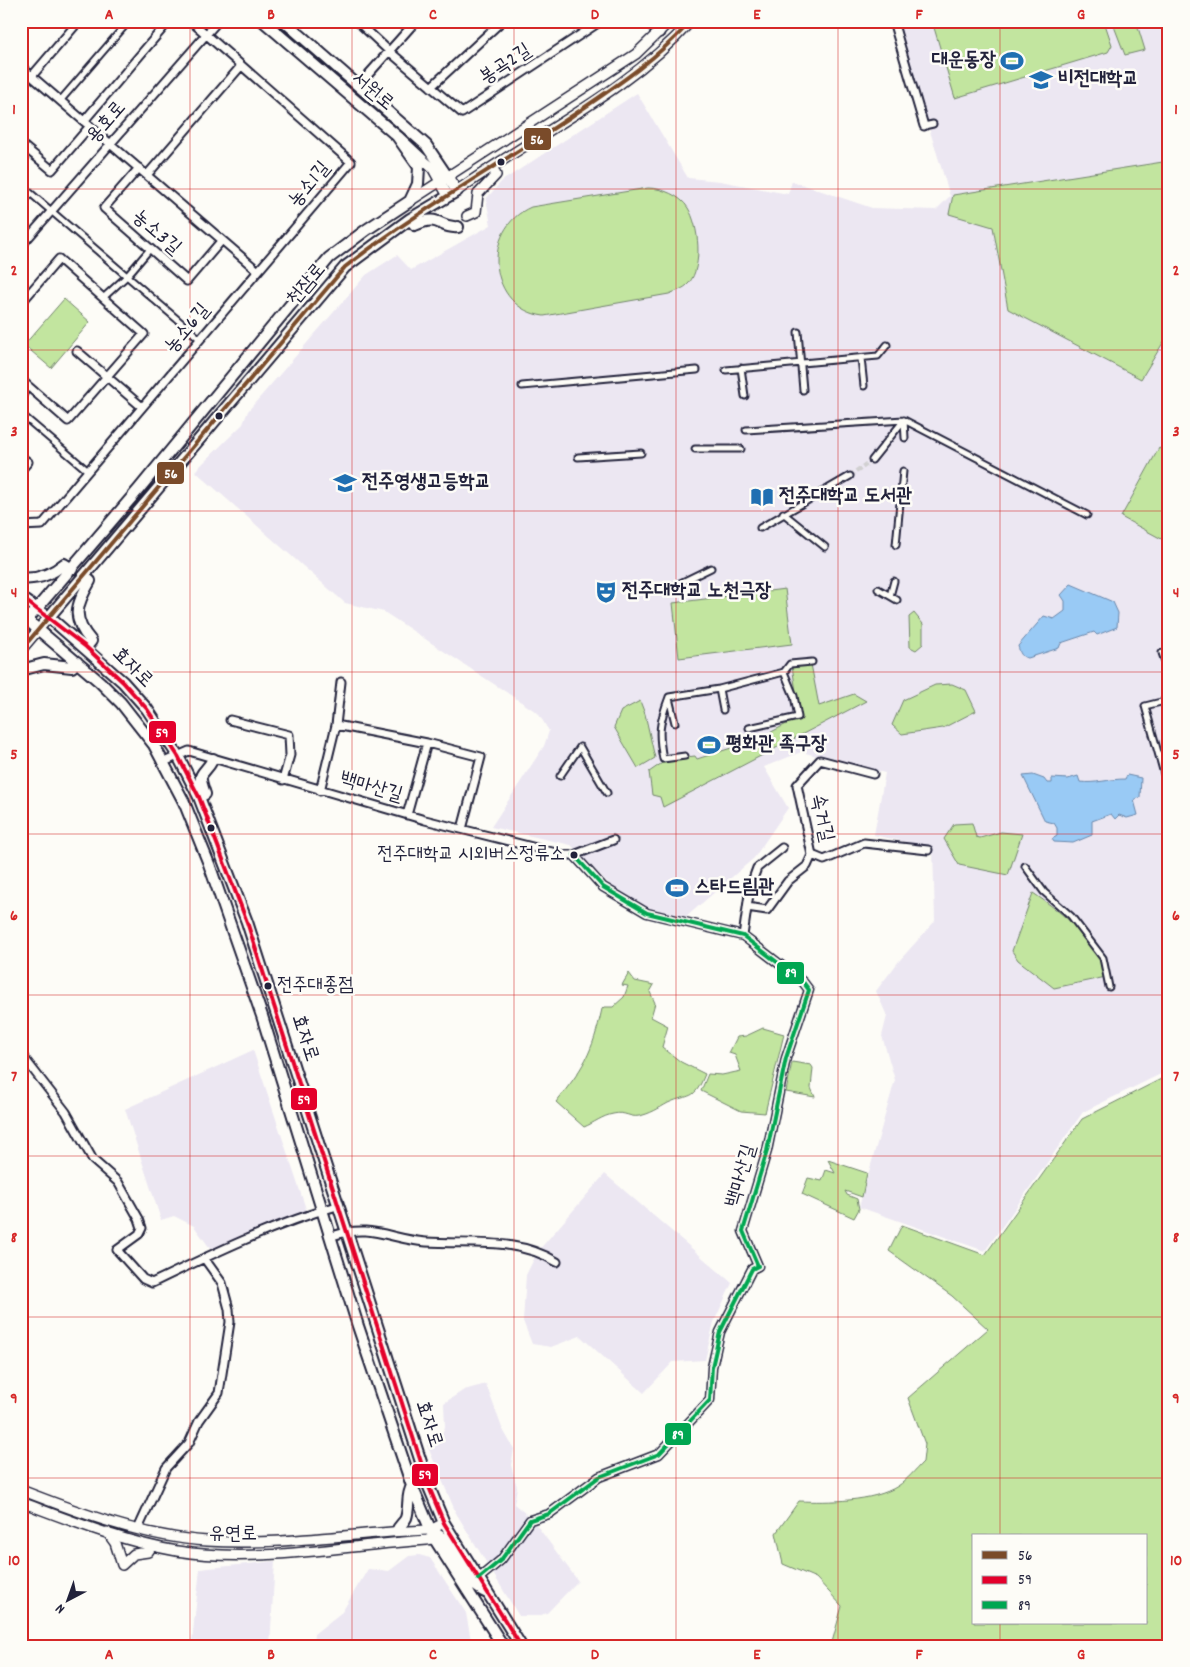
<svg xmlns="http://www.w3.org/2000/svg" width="1190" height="1667" font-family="Dekko,'Poor Story',sans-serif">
  <rect width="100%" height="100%" fill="#fdfcf7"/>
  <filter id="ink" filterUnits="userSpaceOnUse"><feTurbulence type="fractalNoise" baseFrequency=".02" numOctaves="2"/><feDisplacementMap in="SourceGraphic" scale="10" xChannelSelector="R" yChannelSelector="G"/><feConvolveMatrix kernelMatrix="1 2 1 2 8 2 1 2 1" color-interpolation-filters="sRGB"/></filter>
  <g filter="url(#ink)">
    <path fill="#ece7f2" d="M896,21h273v1049l-86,42 -98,139 -126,-44 36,-127 -13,-44 5,-20 -11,-25 23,-30 36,-40 -2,-73 -59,-13 11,-62 -84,-21 -37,15 24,41 -34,50 -68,59 -36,-7 -34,-19 -45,-46 -80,-18 53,-81 5,-15 -11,-18 -154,-101 -39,-9 -150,-132 48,-47 5,-13 118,-136 31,-20 14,15 80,-45 -5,-26 16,-18 135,-88 51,85 32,3 68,13 4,-13 80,27 64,2 14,-14z
      M253,1050l54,162 -95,39 -18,-25 -20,-10 -13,4 -36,-111z
      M605,1174l127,109 -18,39 -9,38 -32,2 -29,31 -64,-57 -29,11 -19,-3 -9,-23 3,-46 12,-24z
      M486,1384l16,44 12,21 -3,16 6,22 -3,17 18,15 46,62 -31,32 -9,3h-19l-63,-103 -29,-68 11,-4 7,-14 -1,-24 20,-13z
      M419,1555l11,3 36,55 6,33h-159l1,-12 28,-22 26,-43 21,2 20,-15z
      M275,1561l-5,85h-52l-26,-5 8,-72z"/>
    <path fill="#c2e59f" stroke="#72846d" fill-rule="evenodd" d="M932,21h172l8,24 -4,7 -153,46z
      M1112,21h24l9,29 -20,5z
      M1169,161v172l-28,46 -133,-70 -15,-82 -44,-13 4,-19z
      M648,188c14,0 33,8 40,20 11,18 15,58 1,75 -5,6 -13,8 -20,11l-125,22c-56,-7 -64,-87 -13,-109z
      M64,299l26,23 -39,46 -27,-23z
      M1159,448l10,5v90l-48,-26z
      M785,589l7,55 -113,14 -6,-55z
      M914,613l9,11v20l-7,6 -6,-3 -1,-30z
      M811,664l8,42 35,-12 12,7 -203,106 -3,-10 -8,-2 -3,-23 19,-13 27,-3 2,3 59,-19 44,-23 -8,-51z
      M952,684l14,6 10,21 -33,17 -41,6 -10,-9 11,-25 32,-15z
      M640,701l5,13 10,44 -17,10 -24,-41 7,-16z
      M719,739l2,8 -21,5 -2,-8z
      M972,823l4,14 4,1 21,-6 21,2 -14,41 -49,-10 -15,-26 10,-15z
      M1033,893c30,20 64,47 73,84l-52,11 -36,-28 -6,-9z
      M629,973l6,8 19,4 -4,7 5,11 -4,14 17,9 -6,21 19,15 24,12c-11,28 -15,19 -37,29 -9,5 -18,11 -29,13 -9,2 -14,-5 -26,-2 -11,2 -19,9 -29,13l-28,-25c28,-35 36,-48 46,-93l2,-2h9l11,-10 4,-11 -6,-1z
      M763,1028l21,6 -19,79 -24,-2 -40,-20 7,-17 14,1 19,-4 -6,-16 -6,-2 8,-16 9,-1z
      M792,1062l19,3 2,3 -2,20 4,9 -29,-5z
      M1169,1075v571h-338l11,-40 -26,-28 -33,-14 -7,-31 23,-32c29,1 74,1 99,-15 9,-6 17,-16 25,-24l2,-18 -17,-46 80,-69 -36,-33 -63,-45 13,-26 83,30 97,-136zM974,1536h172v87h-172z
      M828,1160l39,13 -5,24 -17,-6 2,4 10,4 2,10 -5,9 -52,-24 6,-16 14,3 4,-11 9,3z"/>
    <path fill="#99caf5" stroke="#6987ab" d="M1071,584l42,18 5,11 -1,14 -20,8 -3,-3 -33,11 -2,5 -31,10c-7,-1 -8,-5 -10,-12l26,-30 10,3 11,-8v-10l-4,-6z
      M1033,775l11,4 3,4h5v-5l16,1 10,-3 2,6c15,2 29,-3 45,-3l2,-4 14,3 -1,19 -6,3 4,15 -11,3 -8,-3 -4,4 -4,-5 -19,7v14l-19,8 -19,-1 -2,-3 5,-3v-8l-3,-5 -9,-2 -22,-45z"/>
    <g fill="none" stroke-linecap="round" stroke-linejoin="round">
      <path stroke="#d1d0d1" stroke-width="5" stroke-dasharray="5 2.5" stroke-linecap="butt" d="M850,476l22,-16"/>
      <defs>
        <path id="pedestrian" d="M60,101l69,-80
          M924,126l9,-2
          M21,185l179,154
          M103,298l24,-22 23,-27
          M798,332l5,58
          M861,358l3,28
          M741,368l4,28
          M726,370l152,-14 9,-11
          M522,386l175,-16
          M21,399l7,-13
          M21,414l67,57
          M904,420l1,18
          M746,430l158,-10 183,95
          M695,449h46
          M578,457l63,-4
          M872,460l32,-40
          M783,513l42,34
          M760,528l90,-52
          M896,545l7,-74
          M672,587l39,-19
          M878,589l19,11
          M890,596l4,-15
          M1162,653l7,20
          M719,689l4,21
          M669,697l50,-8 65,-17 6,-8 22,-2
          M669,697c-10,26 -11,36 -6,62l22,-3
          M669,698l6,25
          M749,728l49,-11 -4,-21 -10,-24
          M1161,761l8,-5
          M560,776l20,-29 27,46
          M1166,781l-21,-75 24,-6
          M1025,866l19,26 27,24 32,42 6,29"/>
        <path id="minor" d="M357,21l33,31 72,61 139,-92
          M645,21l15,12
          M893,21l31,105
          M21,67l237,204
          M32,76l47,-55
          M358,86l58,-65
          M431,87l71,-66
          M84,121l85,-100
          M21,144l31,26 38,-44
          M139,168l-35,40 83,73 35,-41
          M147,175l94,-109
          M21,246l197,-225
          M21,303l38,-44 85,75 -76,87 -47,-41
          M77,351l65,56
          M21,457l7,5 -7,8
          M21,526l21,-1 309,-363 -160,-141
          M341,682l-5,43 91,18 54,14 -19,72
          M230,720l59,15 1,20 -7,25
          M164,762l25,-11 236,69 139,35h10l39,-15
          M320,791l16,-66
          M407,815l20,-72
          M812,855l12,5 40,-17 64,7
          M747,907l20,3 21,-29 19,-15 5,-11 -15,-70 23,-25 53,14
          M743,936l7,-49 7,-19 25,-20
          M21,1054l45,58 27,48 25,22 21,37 3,9 -3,6 -22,16 26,29 9,4c60,-29 122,-59 185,-77
          M332,1236c39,-13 57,3 94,6 45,3 91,-5 131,20
          M138,1529l28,-61 23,-25 10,-22 20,-28 11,-71 -1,-13 -7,-26 -18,-25
          M478,1579l23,-19 29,-40 19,-6 50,-37 60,-23 51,-54 2,-33 8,-35 32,-63 6,-3 -15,-35 24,-80 19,-93 23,-68 -6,-8 -60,-46 -96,-23 -44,-26 -29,-32"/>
        <path id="tertiary" d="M399,137l34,32 15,27
          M457,191c78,-57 169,-97 234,-170
          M410,201l226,-147 34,-33
          M467,216l9,-4 2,-18 18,-19 -3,-8
          M21,597l28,20 -28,33
          M21,615l6,5 -6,8
          M21,1490c59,23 123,47 186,51 74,5 149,-9 223,-11l14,-7
          M21,1502c51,19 103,40 156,49 81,13 170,-6 250,-11l13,-3
          M107,1532l8,11 7,22 12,-11 14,-2 4,-6"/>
        <path id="secondary" d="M263,21l134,115 22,31 -1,17 -8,17 -44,29 -37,28 -190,231 -112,131 73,62 21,21 33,42 30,57 25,62 53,152 96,310 54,160 22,52 69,108
          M284,21l142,124 31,46 -47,28 -65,48 -296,350 74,65 24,27 31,47 21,41 48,125 182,565 15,36 77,123
          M410,219l5,6c26,-12 23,4 43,2
          M84,576l6,5c-14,24 -19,37 1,60l-5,6
          M21,578c17,2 30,-3 43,-14l8,5
          M21,670l23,-6 28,3 5,-5
          M199,797l6,-3c-9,-25 -2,-16 8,-35
          M430,1530c30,13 29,51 57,63
          M397,1531c2,-6 7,-8 9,-13 4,-12 0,-22 6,-32"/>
      </defs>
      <use href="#pedestrian" stroke="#22223b" stroke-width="9"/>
      <use href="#minor" stroke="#22223b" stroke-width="11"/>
      <use href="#tertiary" stroke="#22223b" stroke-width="12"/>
      <use href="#secondary" stroke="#22223b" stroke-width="14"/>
      <use href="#pedestrian" stroke="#fdfcf7" stroke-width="5"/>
      <use href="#minor" stroke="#fdfcf7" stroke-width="7"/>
      <use href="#tertiary" stroke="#fdfcf7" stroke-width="9"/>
      <use href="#secondary" stroke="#fdfcf7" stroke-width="10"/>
      <defs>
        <path id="bus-1" d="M21,650l324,-383c71,-55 149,-99 224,-149 44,-30 86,-57 122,-97"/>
        <path id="bus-2" d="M21,597l65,50 37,35 24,27 31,47 21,41 48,125 182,565 15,36 77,123"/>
        <path id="bus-3" d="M478,1579l23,-19 29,-40 19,-6 50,-37 60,-23 51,-54 2,-33 8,-35 32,-63 6,-3 -15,-35 24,-80 19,-93 23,-68 -6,-8 -60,-46 -96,-23 -44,-26 -29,-32"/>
      </defs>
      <use href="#bus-1" stroke="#fdfcf7" stroke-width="8"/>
      <use href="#bus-2" stroke="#fdfcf7" stroke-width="8"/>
      <use href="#bus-3" stroke="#fdfcf7" stroke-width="8"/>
      <use href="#bus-1" stroke="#7a4b2a" stroke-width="4"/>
      <use href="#bus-2" stroke="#e4002b" stroke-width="4"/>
      <use href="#bus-3" stroke="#00a651" stroke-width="4"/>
    </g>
  </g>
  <path fill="none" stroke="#d62828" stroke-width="1" stroke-opacity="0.55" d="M190,21v1625M352,21v1625M514,21v1625M676,21v1625M838,21v1625M1000,21v1515M21,189h1148M21,350h1148M21,511h1148M21,672h1148M21,834h1148M21,995h1148M21,1156h1148M21,1317h1148M21,1478h1148M1000,1623v23"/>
  <defs>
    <symbol id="stadium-bare" viewBox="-9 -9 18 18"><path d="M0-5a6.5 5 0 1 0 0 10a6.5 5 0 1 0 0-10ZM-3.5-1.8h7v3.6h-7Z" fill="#1f6fb2" stroke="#fdfcf7" stroke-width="2.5" paint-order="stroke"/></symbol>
    <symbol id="university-bare" viewBox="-9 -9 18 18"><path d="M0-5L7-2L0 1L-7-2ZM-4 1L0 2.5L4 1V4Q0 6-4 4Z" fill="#1f6fb2" stroke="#fdfcf7" stroke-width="2.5" paint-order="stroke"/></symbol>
    <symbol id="school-bare" viewBox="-9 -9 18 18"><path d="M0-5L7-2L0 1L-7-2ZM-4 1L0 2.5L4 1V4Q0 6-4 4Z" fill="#1f6fb2" stroke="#fdfcf7" stroke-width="2.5" paint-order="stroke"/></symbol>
    <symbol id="library-bare" viewBox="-9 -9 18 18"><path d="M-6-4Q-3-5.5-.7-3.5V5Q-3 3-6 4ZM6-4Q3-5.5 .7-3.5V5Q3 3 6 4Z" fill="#1f6fb2" stroke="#fdfcf7" stroke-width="2.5" paint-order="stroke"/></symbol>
    <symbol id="theatre-bare" viewBox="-9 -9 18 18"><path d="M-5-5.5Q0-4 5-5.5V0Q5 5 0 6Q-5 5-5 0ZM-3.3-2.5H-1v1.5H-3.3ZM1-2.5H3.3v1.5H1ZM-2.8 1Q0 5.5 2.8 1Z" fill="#1f6fb2" stroke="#fdfcf7" stroke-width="2.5" paint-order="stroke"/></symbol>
  </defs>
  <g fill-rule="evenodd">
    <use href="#stadium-bare" x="996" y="45" width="32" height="32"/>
    <use href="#university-bare" x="1025" y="64" width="32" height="32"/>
    <use href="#school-bare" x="329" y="467" width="32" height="32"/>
    <use href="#library-bare" x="746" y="481" width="32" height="32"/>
    <use href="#theatre-bare" x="590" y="576" width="32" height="32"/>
    <use href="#stadium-bare" x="693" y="729" width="32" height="32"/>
    <use href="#stadium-bare" x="661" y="872" width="32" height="32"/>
  </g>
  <g fill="#22223b" stroke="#fdfcf7" stroke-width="2">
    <circle cx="501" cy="162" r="4.5"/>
    <circle cx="219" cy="416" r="4.5"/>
    <circle cx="211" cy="828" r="4.5"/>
    <circle cx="574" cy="855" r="4.5"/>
    <circle cx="268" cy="986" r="4.5"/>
  </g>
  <g text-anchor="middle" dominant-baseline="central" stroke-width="5" stroke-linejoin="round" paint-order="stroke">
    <g font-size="19" fill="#22223b" stroke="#fdfcf7" text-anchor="end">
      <text x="565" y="855">전주대학교 시외버스정류소</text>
      <text x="277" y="986" text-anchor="start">전주대종점</text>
    </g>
    <g font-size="20" font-weight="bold" fill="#22223b" stroke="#fdfcf7" text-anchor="start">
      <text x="996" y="61" text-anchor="end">대운동장</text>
      <text x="1058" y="80">비전대학교</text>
      <text x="362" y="483">전주영생고등학교</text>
      <text x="779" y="497">전주대학교 도서관</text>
      <text x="622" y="592">전주대학교 노천극장</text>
      <text x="726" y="745">평화관 족구장</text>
      <text x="694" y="888">스타드림관</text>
    </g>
    <g font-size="20" fill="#22223b" stroke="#fdfcf7">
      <text transform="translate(506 65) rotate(-33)">봉곡2길</text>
      <text transform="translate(372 92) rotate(40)">서원로</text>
      <text transform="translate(107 123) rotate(-49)">용호로</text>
      <text transform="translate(310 185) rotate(-50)">농소1길</text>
      <text transform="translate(156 233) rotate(41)">농소3길</text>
      <text transform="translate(307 285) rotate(-50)">천잠로</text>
      <text transform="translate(188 329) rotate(-50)">농소6길</text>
      <text transform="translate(132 668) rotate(45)">효자로</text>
      <text transform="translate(371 788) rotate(16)">백마산길</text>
      <text transform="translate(821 818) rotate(78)">속거길</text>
      <text transform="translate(304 1038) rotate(72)">효자로</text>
      <text transform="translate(742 1176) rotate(-74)">백마산길</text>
      <text transform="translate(428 1424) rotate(72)">효자로</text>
      <text x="233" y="1535">유연로</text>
    </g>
  </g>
  <g stroke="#fdfcf7" stroke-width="2">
    <rect x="523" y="127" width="29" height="24" rx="5" fill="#7a4b2a"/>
    <rect x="156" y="461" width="29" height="24" rx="5" fill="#7a4b2a"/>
    <rect x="148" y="720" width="29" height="24" rx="5" fill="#e4002b"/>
    <rect x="776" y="961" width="29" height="24" rx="5" fill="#00a651"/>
    <rect x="290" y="1087" width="28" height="24" rx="5" fill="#e4002b"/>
    <rect x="664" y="1422" width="28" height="24" rx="5" fill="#00a651"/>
    <rect x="411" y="1463" width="28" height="24" rx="5" fill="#e4002b"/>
  </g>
  <g font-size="14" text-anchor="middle" font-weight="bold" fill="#fff">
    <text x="537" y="144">56</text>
    <text x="171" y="478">56</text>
    <text x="162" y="737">59</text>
    <text x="791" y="977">89</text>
    <text x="304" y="1104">59</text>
    <text x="678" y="1439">89</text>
    <text x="425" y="1479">59</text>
  </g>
  <rect width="1190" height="1667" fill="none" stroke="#fdfcf7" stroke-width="55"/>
  <rect x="972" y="1534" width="175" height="90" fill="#fdfcf7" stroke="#a5a5ac"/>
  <rect x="982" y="1551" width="25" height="8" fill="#7a4b2a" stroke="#a5a5ac"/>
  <text x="1018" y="1560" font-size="15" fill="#22223b">56</text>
  <rect x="982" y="1576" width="25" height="8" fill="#e4002b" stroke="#a5a5ac"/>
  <text x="1018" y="1584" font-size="15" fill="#22223b">59</text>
  <rect x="982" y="1601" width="25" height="8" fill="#00a651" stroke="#a5a5ac"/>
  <text x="1018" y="1610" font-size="15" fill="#22223b">89</text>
  <g transform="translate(68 1600) rotate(221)" stroke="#fdfcf7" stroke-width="4" paint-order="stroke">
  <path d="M0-4L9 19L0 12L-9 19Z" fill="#22223b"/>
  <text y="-8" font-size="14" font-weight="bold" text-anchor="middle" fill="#22223b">N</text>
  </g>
  <rect x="28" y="28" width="1134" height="1612" fill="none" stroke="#d62828" stroke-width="2"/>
  <g font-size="16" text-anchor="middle" font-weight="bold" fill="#d62828">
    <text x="109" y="19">A</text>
    <text x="271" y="19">B</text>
    <text x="433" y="19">C</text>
    <text x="595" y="19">D</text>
    <text x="757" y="19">E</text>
    <text x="919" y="19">F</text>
    <text x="1081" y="19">G</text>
    <text x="14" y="114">1</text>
    <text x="1176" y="114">1</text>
    <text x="14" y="275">2</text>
    <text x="1176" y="275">2</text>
    <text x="14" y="436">3</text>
    <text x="1176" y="436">3</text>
    <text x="14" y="597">4</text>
    <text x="1176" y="597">4</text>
    <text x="14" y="759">5</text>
    <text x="1176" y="759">5</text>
    <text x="14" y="920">6</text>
    <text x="1176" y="920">6</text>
    <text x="14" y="1081">7</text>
    <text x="1176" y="1081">7</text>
    <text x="14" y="1242">8</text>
    <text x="1176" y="1242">8</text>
    <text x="14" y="1403">9</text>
    <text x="1176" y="1403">9</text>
    <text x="14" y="1565">10</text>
    <text x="1176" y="1565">10</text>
    <text x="109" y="1659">A</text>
    <text x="271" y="1659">B</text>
    <text x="433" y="1659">C</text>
    <text x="595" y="1659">D</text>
    <text x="757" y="1659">E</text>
    <text x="919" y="1659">F</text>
    <text x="1081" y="1659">G</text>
  </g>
</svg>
